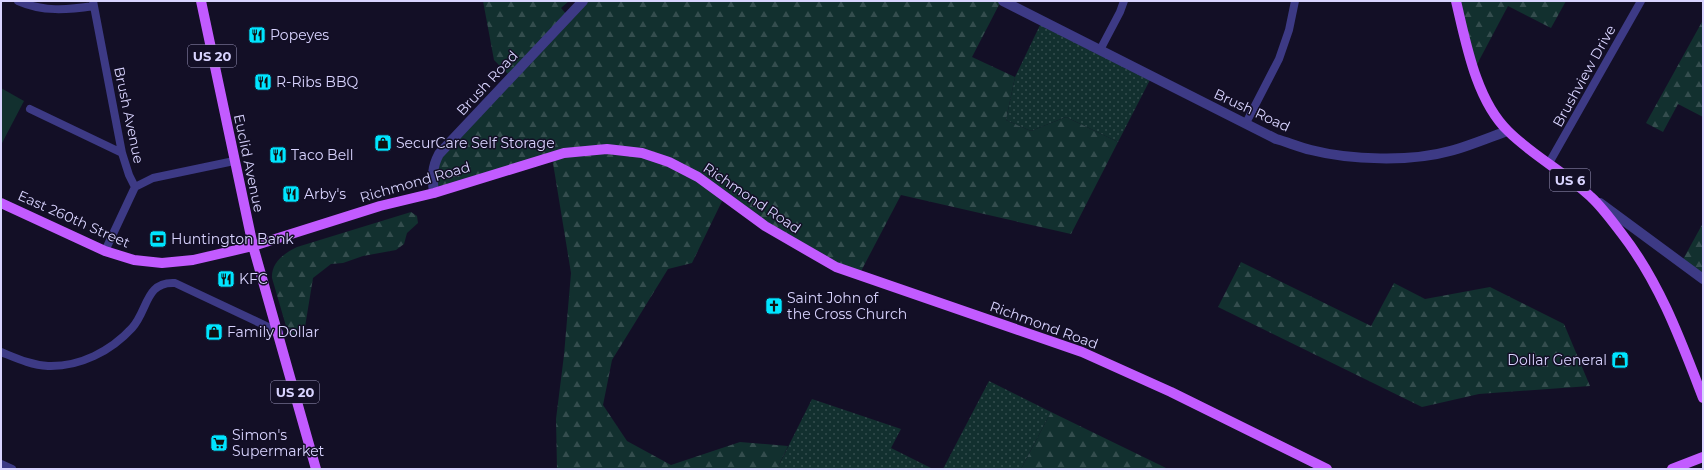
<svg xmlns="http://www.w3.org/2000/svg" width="1704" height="470" font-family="Montserrat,sans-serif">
  <defs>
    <pattern id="grass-dots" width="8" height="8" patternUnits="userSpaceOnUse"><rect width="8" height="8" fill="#12302f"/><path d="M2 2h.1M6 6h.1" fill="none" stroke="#344d4e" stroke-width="1.8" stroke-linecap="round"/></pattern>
    <pattern id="forest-firs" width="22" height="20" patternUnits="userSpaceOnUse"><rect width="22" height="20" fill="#12302f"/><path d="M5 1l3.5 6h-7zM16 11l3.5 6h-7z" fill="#344d4e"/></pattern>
  </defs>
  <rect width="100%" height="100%" fill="#130f26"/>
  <path fill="url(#grass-dots)" d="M1042,21l110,55 -34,66 -52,-25 -35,14 -25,-11 9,-43z
    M989,381l62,31 -30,57h-78z
    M812,399l89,30 -10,19 42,21h-156z"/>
  <path fill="url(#forest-firs)" d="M483,1h86l-8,7 7,8 15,-15h418l-29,56 43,20 -9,43 25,11 35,-14 52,25 -47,92 -170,-39 -42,80 -135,-78 -32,66 -24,6 -56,91 -9,45 24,36 44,24 69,-23 48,4 -11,23h-220l-1,-50 8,-64 7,-82 -19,-116 -118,36 1,-31 76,-85 -17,-17z
    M1456,1h110l-15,27 -43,-22 -34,64z
    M1703,20v97l-25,-13 -15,28 -17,-9z
    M411,212l6,4 1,7 -11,10 -3,11 -8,6 -33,6 -20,7 -12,1 -18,14 -8,49 -10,8 -7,-2 -16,-55c-1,-15 12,-25 25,-31z
    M1703,223v56l-22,-16z
    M1241,262l130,64 23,-43 31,16 65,-12 74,37 26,62 -111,8 -57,13 -204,-100z
    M1051,412l111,54 6,3h-147z"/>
  <path fill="#12302f" d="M1,88l23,13 -23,44z"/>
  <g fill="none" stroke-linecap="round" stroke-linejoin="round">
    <path stroke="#3d3a85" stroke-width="8" d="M18,1c25,11 49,9 76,5
      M93,1l29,152 7,22 6,12 -30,64
      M1100,50l20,-38 4,-11
      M30,109l92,44
      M1246,123l33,-64 10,-29 6,-29
      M1549,163l92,-162
      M135,187l18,-9 81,-17
      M1,352c15,6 30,13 47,14 32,1 63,-15 84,-38 16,-17 13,-47 43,-45l104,49
      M1,464l11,5"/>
    <path stroke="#3d3a85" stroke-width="10" d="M1003,1l273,138c11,3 23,8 35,11 39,10 100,12 139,1 19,-5 38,-13 57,-20
      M434,193c-2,-15 -2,-26 5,-39l144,-153
      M1600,203l103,76"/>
    <path stroke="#c25bff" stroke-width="10" d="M201,1l52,245 63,223
      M1456,1c10,42 20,99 52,130 25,25 57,41 83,66 11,10 21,24 31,37 38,49 59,107 81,164
      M1,203l104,48 29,9 28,3 31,-3 60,-14 127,-40 54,-13 130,-40 43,-4 35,4 27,9 29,15 67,49 71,41 246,85 89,40 156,77
      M1672,469l31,-12"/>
  </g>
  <defs>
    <symbol id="restaurant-square" viewBox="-11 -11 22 22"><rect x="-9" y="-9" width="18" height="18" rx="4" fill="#00e5ff" stroke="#130f26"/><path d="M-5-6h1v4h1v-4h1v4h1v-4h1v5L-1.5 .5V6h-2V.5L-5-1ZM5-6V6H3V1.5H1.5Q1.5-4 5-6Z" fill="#111"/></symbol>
    <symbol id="shop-square" viewBox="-11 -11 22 22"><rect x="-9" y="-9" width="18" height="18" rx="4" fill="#00e5ff" stroke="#130f26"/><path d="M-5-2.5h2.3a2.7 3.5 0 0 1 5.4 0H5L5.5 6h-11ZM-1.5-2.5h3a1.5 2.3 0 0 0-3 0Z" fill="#111"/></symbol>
    <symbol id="bank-square" viewBox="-11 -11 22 22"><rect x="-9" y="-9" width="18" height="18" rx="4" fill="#00e5ff" stroke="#130f26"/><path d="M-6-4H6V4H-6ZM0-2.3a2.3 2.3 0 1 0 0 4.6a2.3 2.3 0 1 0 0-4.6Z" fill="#111"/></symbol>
    <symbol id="church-square" viewBox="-11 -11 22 22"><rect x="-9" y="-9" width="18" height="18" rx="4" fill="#00e5ff" stroke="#130f26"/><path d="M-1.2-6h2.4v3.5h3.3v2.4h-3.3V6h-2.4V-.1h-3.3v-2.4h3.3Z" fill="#111"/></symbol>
    <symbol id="supermarket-square" viewBox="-11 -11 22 22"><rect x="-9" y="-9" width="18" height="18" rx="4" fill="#00e5ff" stroke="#130f26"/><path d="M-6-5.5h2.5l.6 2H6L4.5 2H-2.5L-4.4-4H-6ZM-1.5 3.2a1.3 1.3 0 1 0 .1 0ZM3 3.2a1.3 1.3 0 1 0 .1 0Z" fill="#111"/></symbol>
  </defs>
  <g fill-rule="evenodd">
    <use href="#restaurant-square" x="247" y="25" width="20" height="20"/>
    <use href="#restaurant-square" x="253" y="72" width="20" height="20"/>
    <use href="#shop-square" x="373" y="133" width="20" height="20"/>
    <use href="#restaurant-square" x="268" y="145" width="20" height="20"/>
    <use href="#restaurant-square" x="281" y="184" width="20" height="20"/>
    <use href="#bank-square" x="148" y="229" width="20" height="20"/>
    <use href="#restaurant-square" x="216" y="269" width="20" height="20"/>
    <use href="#church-square" x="764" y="296" width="20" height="20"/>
    <use href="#shop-square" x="204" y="322" width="20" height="20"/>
    <use href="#shop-square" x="1610" y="350" width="20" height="20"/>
    <use href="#supermarket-square" x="209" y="433" width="20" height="20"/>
  </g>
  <g text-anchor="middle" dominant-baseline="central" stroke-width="3" stroke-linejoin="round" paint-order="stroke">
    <g fill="#130f26" stroke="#9e99be" stroke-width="1">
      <rect x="188" y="45" width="48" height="22" rx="3"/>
      <rect x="1550" y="169" width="40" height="22" rx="3"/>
      <rect x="271" y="381" width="48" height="22" rx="3"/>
    </g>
    <g font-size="13" font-weight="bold" fill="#d9d4ff">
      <text x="212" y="56">US 20</text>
      <text x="1570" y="180">US 6</text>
      <text x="295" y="392">US 20</text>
    </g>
    <g font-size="14" fill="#d9d4ff" stroke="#130f26" text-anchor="start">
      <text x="270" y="35">Popeyes</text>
      <text x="276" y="82">R-Ribs BBQ</text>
      <text x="396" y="143">SecurCare Self Storage</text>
      <text x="291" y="155">Taco Bell</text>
      <text x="304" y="194">Arby's</text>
      <text x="171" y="239">Huntington Bank</text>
      <text x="239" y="279">KFC</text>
      <text x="787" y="298">Saint John of<tspan x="787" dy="16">the Cross Church</tspan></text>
      <text x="227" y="332">Family Dollar</text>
      <text x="1607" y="360" text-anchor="end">Dollar General</text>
      <text x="232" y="435">Simon's<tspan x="232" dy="16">Supermarket</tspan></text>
    </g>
    <g font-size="14" fill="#d9d4ff" stroke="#130f26">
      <text transform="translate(1584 76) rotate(-61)">Brushview Drive</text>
      <text transform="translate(487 83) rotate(-47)">Brush Road</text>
      <text transform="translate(1252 110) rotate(25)">Brush Road</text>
      <text transform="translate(129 115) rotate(78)">Brush Avenue</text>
      <text transform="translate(249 163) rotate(78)">Euclid Avenue</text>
      <text transform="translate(415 182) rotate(-16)">Richmond Road</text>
      <text transform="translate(752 198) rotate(34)">Richmond Road</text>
      <text transform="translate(74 219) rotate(24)">East 260th Street</text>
      <text transform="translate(1044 325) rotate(20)">Richmond Road</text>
    </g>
  </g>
  <rect width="1704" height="470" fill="none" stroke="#d9d4ff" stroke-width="4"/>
</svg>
